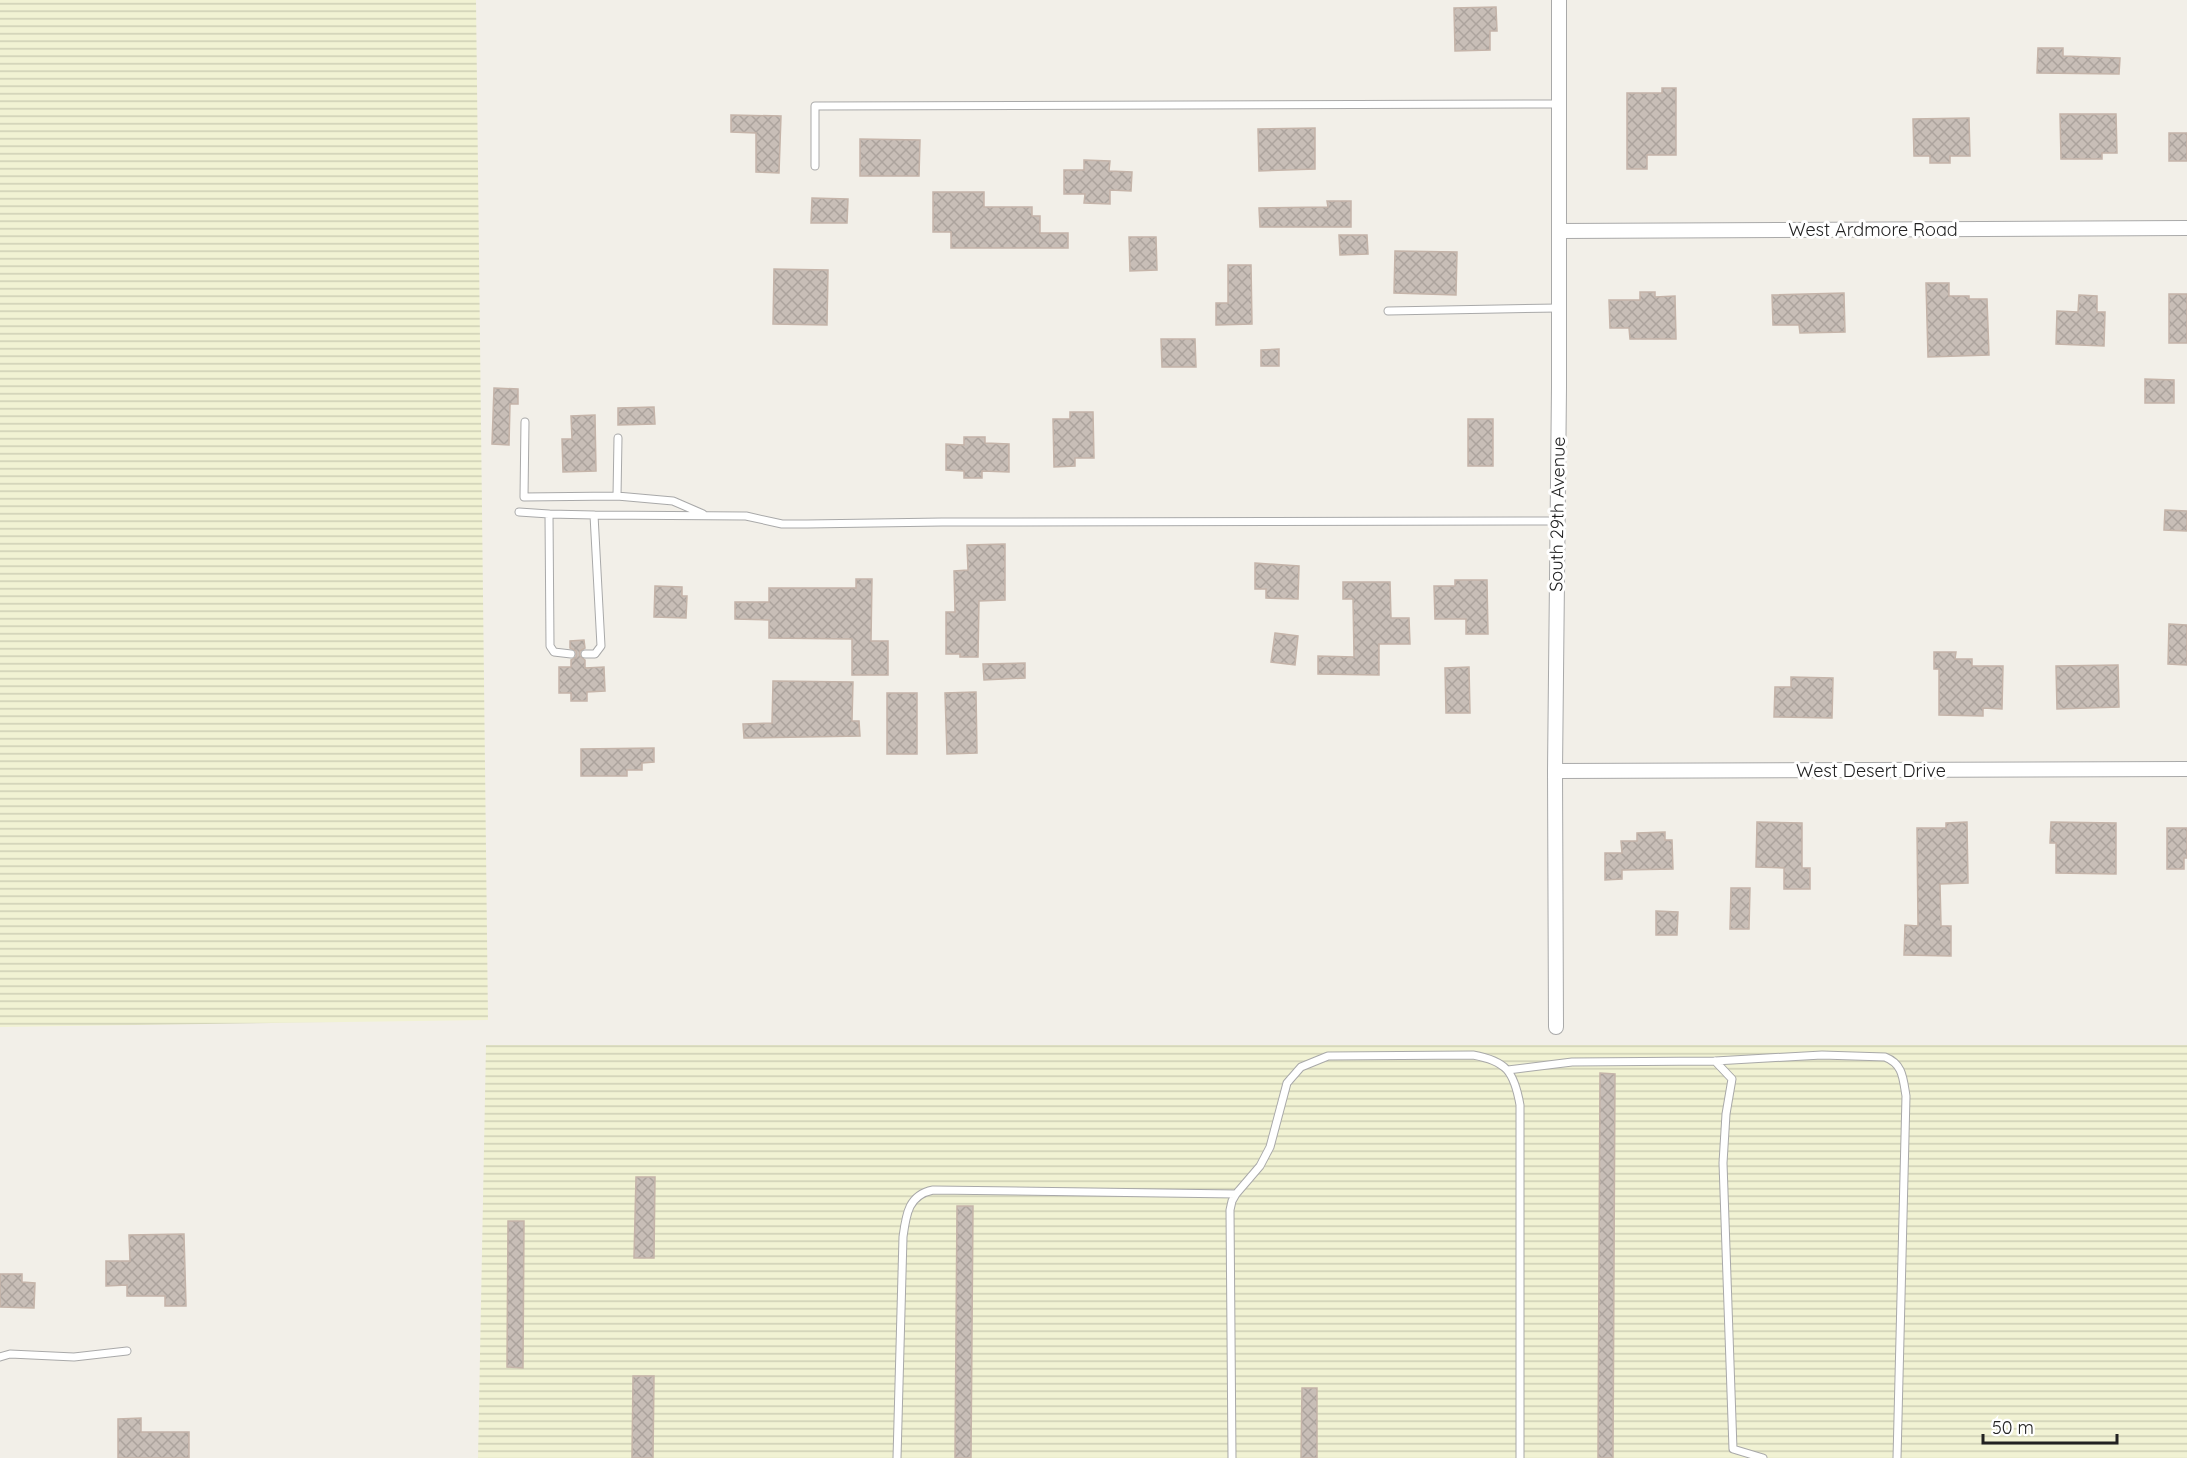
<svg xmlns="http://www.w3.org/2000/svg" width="2187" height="1458" font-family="Quicksand,sans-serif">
  <defs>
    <pattern id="farmland-rules" width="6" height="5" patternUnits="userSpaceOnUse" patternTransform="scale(1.5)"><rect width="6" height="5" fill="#f1f2d3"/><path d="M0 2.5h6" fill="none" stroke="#cecfb5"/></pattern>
    <pattern id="building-cross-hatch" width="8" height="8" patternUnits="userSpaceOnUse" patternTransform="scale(1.5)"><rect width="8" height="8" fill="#c8beb7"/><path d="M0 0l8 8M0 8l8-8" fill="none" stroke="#aca39d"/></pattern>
  </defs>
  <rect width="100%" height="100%" fill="#f2efe8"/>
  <path fill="url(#farmland-rules)" d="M0,0h476l12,1020 -488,7z
    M486,1045h1701v413h-1709z"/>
  <path fill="url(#building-cross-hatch)" stroke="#c5b4a9" stroke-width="1.5" d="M1496,7l1,24h-7v19l-35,1 -1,-43z
    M2038,48h25v8l57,2 -1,16 -82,-1z
    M1662,88h14v67h-29v14h-20v-76h35z
    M2060,114h56l1,39h-15v6h-41z
    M731,115l50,1 -2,57 -23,-1v-39l-25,-1z
    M1969,118l1,38h-20v7h-20v-7h-16l-1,-37z
    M1315,128v41l-56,2 -1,-42z
    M2169,133h18v28h-18z
    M860,139l60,1 -1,36h-59z
    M1084,160l26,1 -1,10 23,1 -1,19 -21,-1v14l-26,-1 1,-9h-21v-24h20z
    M933,192h51v15h48v9h8v17h28v15h-117v-16h-18z
    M812,198l36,1 -1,24h-36z
    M1327,201h24v26h-91l-1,-19 69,-1z
    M1339,235h28l1,19 -28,1z
    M1129,237h27l1,33 -27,1z
    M1395,251l62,1 -1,43 -62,-2z
    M1228,265h23l1,59 -36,1v-22h12z
    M774,269l54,1 -1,55 -54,-1z
    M1926,283h23v13h20v3h18l2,56 -61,2z
    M1640,292h15v5l20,-1 1,43h-46l-1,-11h-19l-1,-28h31z
    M1844,293l1,39 -45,1 -1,-8h-26l-1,-30z
    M2169,294h18v49h-18z
    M2079,295l18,1v16h8l-1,34 -48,-2 1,-33 21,1z
    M1161,339h34l1,28h-34z
    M1279,349v17h-18v-16z
    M2145,379l29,1v23h-29z
    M494,388l24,1v15h-8l-1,41 -17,-1z
    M654,407l1,17 -37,1v-17z
    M1070,412h23l1,46h-19v8l-21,1 -1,-48h17z
    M595,415l1,56 -33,1 -1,-33h10l-1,-23z
    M1468,419h25v47h-25z
    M964,437h21v6l24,1v28l-27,-1v7h-18v-7l-18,-1v-26l18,1z
    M2165,510l22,1v20l-23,-1z
    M1005,544v56l-26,1 -1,56h-18v-3h-14v-42h9l-1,-41 14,-1 -1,-25z
    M1255,563l44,3 -1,33 -32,-1v-9h-11z
    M856,579h16l-1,62h17v34h-36v-36l-83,-1v-18l-34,-1v-17h34v-14h87z
    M1455,580h32l1,54h-22v-15h-31l-1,-33h21z
    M1343,582h47l1,36h18l1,26h-31v31l-61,-1v-18l36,1 -1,-58h-10z
    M655,586l27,1v9h5l-1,22 -32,-1z
    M2169,624l18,1v40l-19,-1z
    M1275,633l23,3 -3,29 -24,-3z
    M584,640l1,8 -5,3v5l5,4v8l19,-1 1,24 -18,1v9h-16v-8h-12v-26h12v-7l5,-3v-6l-6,-3v-7z
    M1934,652h22l-1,7h17v7h31l-1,43 -19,-1v8l-44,-1v-46h-5z
    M1025,663v15l-41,2 -1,-16z
    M2118,665l1,42 -62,2 -1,-43z
    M1469,667l1,46h-24l-1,-45z
    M1791,677l42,1 -1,40 -58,-1 1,-30h16z
    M773,681l80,1 -1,39h7l1,15 -116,2 -1,-14 29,-1z
    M976,692l1,61 -30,1 -2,-61z
    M887,693h30v61h-30z
    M654,748v14l-12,1v7h-15v6h-46v-27z
    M1757,822l45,1v45h8v21h-26v-21l-28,-1z
    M1967,822l1,61 -28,1 1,42h10v30l-47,-1 1,-30 13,1 -1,-98h29v-5z
    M2051,822l65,1v51l-60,-1v-30h-6z
    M2167,828h20v30h-3v11h-17z
    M1665,832v8h7l1,29 -51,1v9l-17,1v-27h17l-1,-12h16v-8z
    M1731,888h19l-1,41h-19z
    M1656,911l22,1 -1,23h-21z
    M1600,1073l15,1 -2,384h-15z
    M636,1177h19l-1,81h-20z
    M957,1206h16l-2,252h-16z
    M508,1221h16l-1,147 -16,-1z
    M184,1234l2,72h-21v-10h-38v-11l-21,1v-25h24l-1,-26z
    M0,1274h22v8l13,1 -1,25 -34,-1z
    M633,1376h21l-1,82h-21z
    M1302,1388h15v70h-16z
    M141,1418v14h48v26h-71v-39z"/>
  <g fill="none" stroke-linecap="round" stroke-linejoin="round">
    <defs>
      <path id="lane" d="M815,166v-60l744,-2
        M1388,311l170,-3
        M525,422l-1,75 93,-1
        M618,438l-1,58 56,5 30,13
        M519,512l30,2 1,132 4,6 17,2
        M549,514l45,1
        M585,654h10l6,-8 -7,-131 152,1 36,8h25l135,-2 615,-1
        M1715,1061l17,18 -6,35 -3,49 10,286 30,9
        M1508,1070l64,-8 143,-1 107,-6 63,2c18,7 18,21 21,39l-9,362
        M0,1357l10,-3 64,3 53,-6
        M897,1458l6,-221c3,-22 5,-42 30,-47l303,4
        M1232,1458l-2,-248 2,-9 4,-7 24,-28 10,-19 17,-64 14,-16 27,-11 145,-1c33,6 41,16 47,50v353"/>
      <path id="street" d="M1559,231l628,-3
        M1555,771l632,-2
        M1556,1027l-1,-256 4,-384v-387"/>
    </defs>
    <use href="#lane" stroke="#a9a9a9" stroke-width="9"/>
    <use href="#street" stroke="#a9a9a9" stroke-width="16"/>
    <use href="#lane" stroke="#fff" stroke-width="7"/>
    <use href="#street" stroke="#fff" stroke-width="14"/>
  </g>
  <g text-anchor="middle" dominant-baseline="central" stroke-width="6" stroke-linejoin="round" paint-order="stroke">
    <g font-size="18" fill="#222" stroke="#fff">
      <text x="1873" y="229">West Ardmore Road</text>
      <text transform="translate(1557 514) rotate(-89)">South 29th Avenue</text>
      <text x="1871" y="770">West Desert Drive</text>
    </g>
  </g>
  <path d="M1983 1434v9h134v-9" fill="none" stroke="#222222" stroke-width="3"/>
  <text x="1992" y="1434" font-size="18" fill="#222222" stroke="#ffffff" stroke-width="4.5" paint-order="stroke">50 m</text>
</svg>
